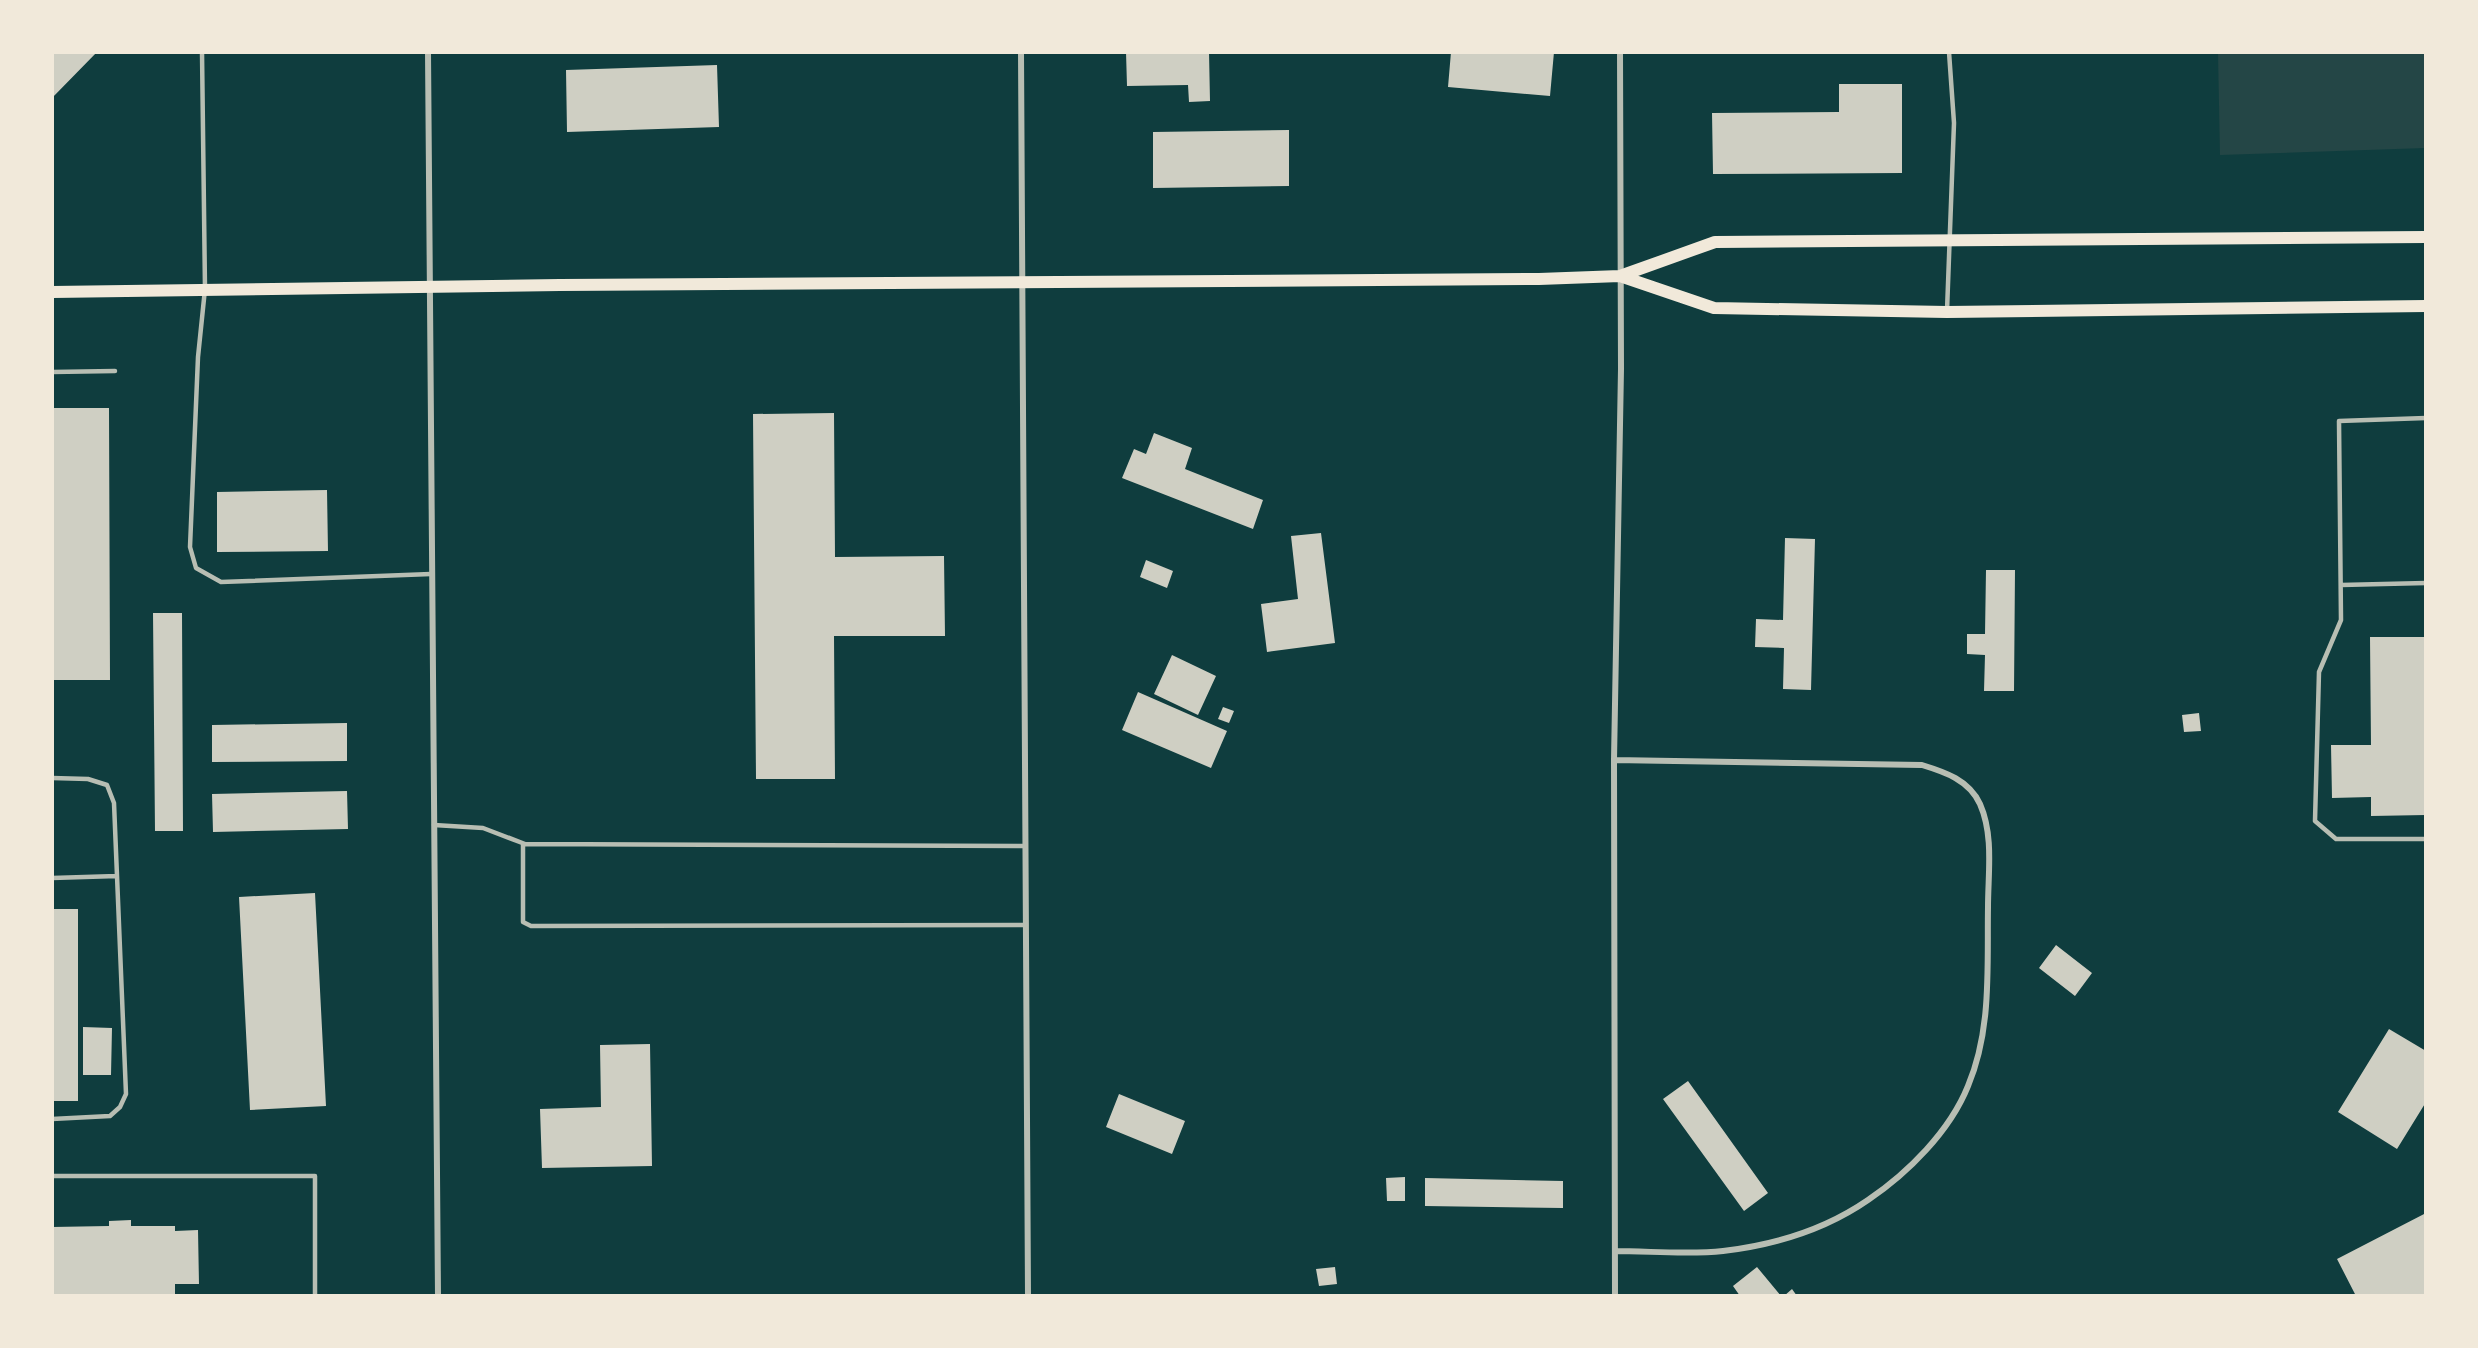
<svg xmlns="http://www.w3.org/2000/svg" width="2478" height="1348" font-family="Montserrat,sans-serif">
  <rect width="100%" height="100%" fill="#0f3d3e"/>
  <path fill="#244646" d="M2218,53h207v95l-205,7z"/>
  <path fill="#cfcfc3" d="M52,52h45l-45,46z
    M1126,52h83l1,49 -21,1 -1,-17 -61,1z
    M1451,52h103l-4,44 -102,-9z
    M717,65l2,62 -152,5 -1,-62z
    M1839,84h63v89l-189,1 -1,-61 127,-1z
    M1289,130v56l-136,2v-56z
    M52,408h57l1,272h-58z
    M834,413l1,144 109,-1 1,80h-111l1,143h-79l-3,-365z
    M1154,433l38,15 -7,21 78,31 -10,29 -131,-51 12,-29 12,5z
    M327,490l1,61 -111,1v-60z
    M1321,533l14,110 -68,9 -6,-48 37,-5 -7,-63z
    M1785,538l30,1 -4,151 -28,-1 1,-41 -29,-1 1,-28 27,1z
    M1146,560l27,11 -6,17 -27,-11z
    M1986,570h29l-1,121h-30l1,-36 -18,-1v-20h18z
    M153,613h29l1,218h-28z
    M2370,637h56v178l-55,1v-19l-39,1 -1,-53h40z
    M1172,655l44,21 -18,39 -44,-21z
    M1138,692l89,39 -16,37 -89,-38z
    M1223,707l11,4 -5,12 -11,-4z
    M2199,713l2,18 -17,1 -2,-17z
    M347,723v38l-135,1v-37z
    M347,791l1,38 -135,3 -1,-38z
    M315,893l11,213 -76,4 -11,-213z
    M52,909h26v192h-26z
    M2056,945l36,28 -17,23 -36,-28z
    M83,1027l29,1 -1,47h-28z
    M2389,1029l37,22v51l-29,47 -59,-37z
    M650,1044l2,122 -110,2 -2,-59 61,-2 -1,-62z
    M1688,1081l80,112 -24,18 -81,-112z
    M1119,1094l66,27 -13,33 -66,-27z
    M1405,1177v24h-18l-1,-23z
    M1425,1178l138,3v27l-138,-2z
    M2426,1213v83h-70l-19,-37z
    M131,1220v6h44v5l23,-1 1,54h-24v12l-123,-1v-68l57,-1v-5z
    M1335,1267l2,17 -18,2 -3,-17z
    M1757,1267l24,29h-41l-7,-10z
    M1792,1289l5,7h-13z"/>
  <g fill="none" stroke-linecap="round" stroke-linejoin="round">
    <path stroke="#b8beb3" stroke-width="4.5" d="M202,52l3,237 -7,68 -8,190 6,21 25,14 210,-8
      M1947,311l7,-188 -5,-71
      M52,372l63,-1
      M2426,418l-87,3 2,199 -22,52 -4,149 21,18h90
      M2341,585l85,-2
      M52,778l36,1 19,6 7,18 12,291 -6,13 -10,9 -58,3
      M434,825l49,3 42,16 500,2
      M523,844v78l8,4 495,-1
      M52,878l65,-2
      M52,1176h263v120"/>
    <path stroke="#b8beb3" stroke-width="6" d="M428,52l10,1244
      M1021,52l7,1244
      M1614,760l308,5c23,7 47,15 58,39 14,32 8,69 8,103 -1,60 4,122 -20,179 -18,45 -60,87 -100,114 -42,29 -94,45 -145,51 -35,4 -73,0 -108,0
      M1615,1296l-1,-536 7,-391 -1,-317"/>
    <path stroke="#f1e9da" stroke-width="12" d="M1620,276l94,32 233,4 479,-6
      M52,292l508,-7 979,-6 81,-3 95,-34 711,-5"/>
  </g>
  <rect width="2478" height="1348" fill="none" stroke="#f1e9da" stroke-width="108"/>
</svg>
